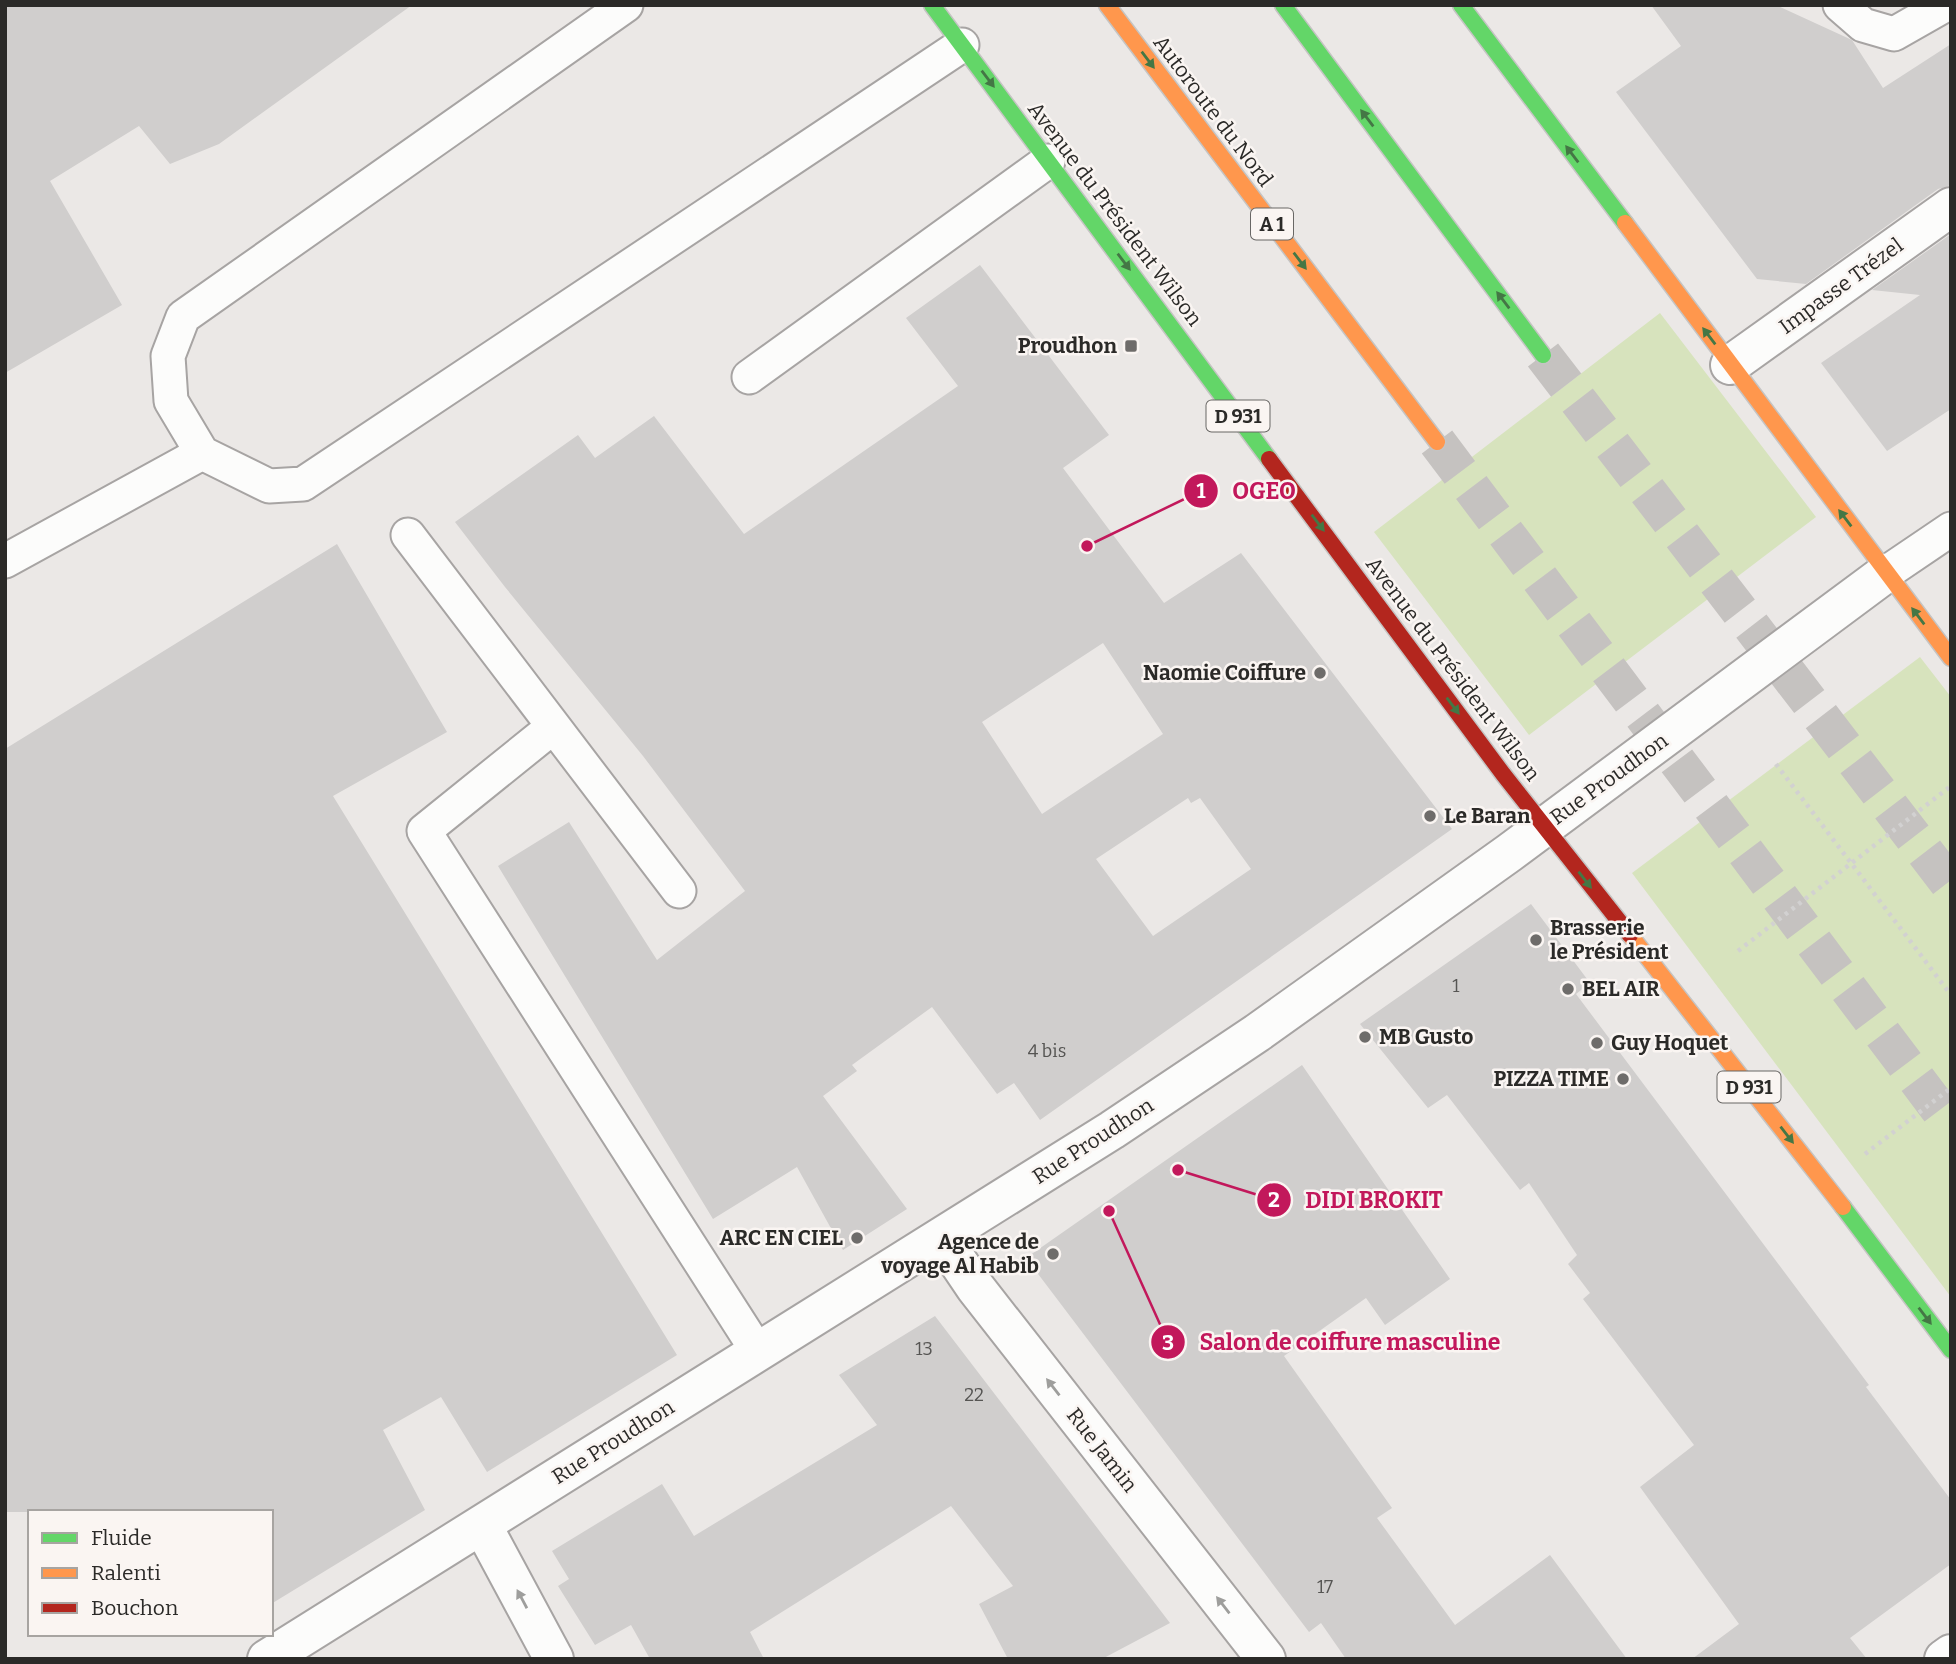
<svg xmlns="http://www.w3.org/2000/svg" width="1956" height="1664" font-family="Bitter,serif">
  <rect width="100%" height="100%" fill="#ebe8e6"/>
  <path fill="#d7e3bd" d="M1660,313l156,204 -287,218 -155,-203z
    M1920,657l31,40v600l-319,-424z"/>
  <path fill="#d0cecd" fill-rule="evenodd" d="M5,5h407l-193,139 -49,20 -31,-38 -89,55 72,124 -117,68z
    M1651,5h125l76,35 31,48 68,-44v141l-13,4 -132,95 -49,-5 -141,-187 65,-46z
    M1951,234v175l-64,42 -66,-88 99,-68 -48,-5z
    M980,265l129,170 -46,33 101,135 77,-50 211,276 -412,291 -26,-37 -17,11 -65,-87 -80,58 5,6 -34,25 84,113 -64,41 -46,-83 -84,52 -215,-353 71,-44 88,138 88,-69 -102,-135 -138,-169 -50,-65 123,-87 17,23 59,-42 90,118 214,-148 -52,-68zM1103,643l60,91 -121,80 -60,-92zM1188,798l3,5 9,-5 51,71 -98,67 -57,-77z
    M337,544l110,188 -114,64 344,559 -190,117 -46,-75 -58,33 42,80 -154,94v-92h-266v-763z
    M1531,904l59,79 -14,11 293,391 -3,2 85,113v64l-101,74 17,21h-175l47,-35 -99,-137 54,-42 -111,-146 7,-6 -22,-29 9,-9 -48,-72 -9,7 -73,-95 -19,13 -68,-84z
    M1302,1065l148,214 -65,46 -19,-27 -82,58 108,152 -15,10 78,107 95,-70 77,104h-281l-25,-36 -12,9 -283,-374z
    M935,1316l235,307 -68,36h-94l-29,-55 34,-18 -62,-80 -201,126 14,27h-114l-19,-34 -36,20 -37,-59 11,-7 -17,-28 110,-67 32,52 183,-111 -38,-50z"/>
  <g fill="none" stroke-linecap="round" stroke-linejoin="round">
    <path stroke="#c5c2c0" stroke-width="38" stroke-dasharray="38 19" stroke-linecap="butt" d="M1543,355l408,531
      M1437,442l514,683"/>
    <defs>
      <path id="lane" d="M626,5l-443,312 -15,39 3,45 31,52 67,33 34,-2 659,-439
        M1840,5l23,20 31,9 51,-29
        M749,377l299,-216
        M408,535l271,356
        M5,561l197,-108
        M1886,573l65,-44
        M553,727l-129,104 334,521"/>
      <path id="street" d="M1730,365l221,-158
        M942,1238l33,49 291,372
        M482,1525l72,134
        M267,1659l845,-529 145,-97 252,-180 377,-280
        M1944,1659l7,-5"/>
      <path id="fast" d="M932,5l337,454
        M1283,5l260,350
        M1461,5l164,218
        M1843,1207l108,143"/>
      <path id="slow" d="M1107,5l330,437
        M1625,223l326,435
        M1630,935l213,272"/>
      <path id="jam" d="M1269,459l234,315 127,161"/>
    </defs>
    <use href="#lane" stroke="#a7a4a3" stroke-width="37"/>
    <use href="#street" stroke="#a7a4a3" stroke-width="42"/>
    <use href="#fast" stroke="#c5c4c3" stroke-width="19"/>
    <use href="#slow" stroke="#c5c4c3" stroke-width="19"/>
    <use href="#jam" stroke="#c5c4c3" stroke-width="19"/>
    <path stroke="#d2d1d1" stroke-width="4.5" stroke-dasharray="3.5 5" stroke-linecap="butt" d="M1776,764l175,231
      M1738,951l213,-165
      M1865,1154l86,-66"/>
    <use href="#lane" stroke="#fcfcfb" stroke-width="33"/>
    <use href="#street" stroke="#fcfcfb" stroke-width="38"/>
    <use href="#fast" stroke="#63d668" stroke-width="16"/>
    <use href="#slow" stroke="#ff974d" stroke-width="16"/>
    <use href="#jam" stroke="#b3261e" stroke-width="16"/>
  </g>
  <defs><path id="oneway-solid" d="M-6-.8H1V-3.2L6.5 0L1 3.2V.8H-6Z" transform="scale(1.75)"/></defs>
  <g fill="#447745">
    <use href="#oneway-solid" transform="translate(1148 60) rotate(53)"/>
    <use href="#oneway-solid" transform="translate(988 79) rotate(53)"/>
    <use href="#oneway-solid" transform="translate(1367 118) rotate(-127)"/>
    <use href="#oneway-solid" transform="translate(1572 154) rotate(-127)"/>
    <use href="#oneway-solid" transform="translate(1300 261) rotate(53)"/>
    <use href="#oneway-solid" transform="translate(1124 262) rotate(53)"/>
    <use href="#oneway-solid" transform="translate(1503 300) rotate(-127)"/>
    <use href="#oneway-solid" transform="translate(1709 336) rotate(-127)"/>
    <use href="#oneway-solid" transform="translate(1845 518) rotate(-127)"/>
    <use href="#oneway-solid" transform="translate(1318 523) rotate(53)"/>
    <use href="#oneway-solid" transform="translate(1918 616) rotate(-127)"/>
    <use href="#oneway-solid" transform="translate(1453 706) rotate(53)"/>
    <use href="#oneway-solid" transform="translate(1585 880) rotate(52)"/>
    <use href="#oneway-solid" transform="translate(1787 1135) rotate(52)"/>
    <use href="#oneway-solid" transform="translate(1925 1316) rotate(53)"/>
  </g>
  <g fill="#9e9e9c">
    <use href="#oneway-solid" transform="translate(1053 1387) rotate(-128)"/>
    <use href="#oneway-solid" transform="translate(522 1599) rotate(-118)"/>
    <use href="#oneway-solid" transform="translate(1223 1605) rotate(-128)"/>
  </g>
  <g fill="#6e6c6a" stroke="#faf5f2" stroke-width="2.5">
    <rect x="1124" y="339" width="14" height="14" rx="3.5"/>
    <circle cx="1320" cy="673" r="7"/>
    <circle cx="1430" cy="816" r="7"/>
    <circle cx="1536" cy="940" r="7"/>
    <circle cx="1568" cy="989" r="7"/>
    <circle cx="1365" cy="1037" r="7"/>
    <circle cx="1597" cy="1043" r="7"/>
    <circle cx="1623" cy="1079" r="7"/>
    <circle cx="857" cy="1238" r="7"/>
    <circle cx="1053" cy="1254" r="7"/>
  </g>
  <g text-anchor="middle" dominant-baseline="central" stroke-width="5" stroke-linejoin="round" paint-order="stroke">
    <g font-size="18" fill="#565553">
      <text x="1456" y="986">1</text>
      <text x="1047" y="1051">4 bis</text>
      <text x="924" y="1349">13</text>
      <text x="974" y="1395">22</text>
      <text x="1325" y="1587">17</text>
    </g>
    <g fill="#faf5f2" stroke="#696765" stroke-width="2">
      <rect x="1251" y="208.5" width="42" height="31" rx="5"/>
      <rect x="1206.5" y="400.5" width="63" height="31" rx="5"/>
      <rect x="1717.5" y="1071.5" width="63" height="31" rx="5"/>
    </g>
    <g font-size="19" font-weight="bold" fill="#2b2a28">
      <text x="1272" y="224">A 1</text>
      <text x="1238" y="416">D 931</text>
      <text x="1749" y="1087">D 931</text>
    </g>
    <g font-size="21" fill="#2b2a28" stroke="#faf5f2">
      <text transform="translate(1213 111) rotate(53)">Autoroute du Nord</text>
      <text transform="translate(1115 214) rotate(53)">Avenue du Président Wilson</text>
      <text transform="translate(1841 286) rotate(-36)">Impasse Trézel</text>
      <text transform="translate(1453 669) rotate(53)">Avenue du Président Wilson</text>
      <text transform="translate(1609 779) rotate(-36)">Rue Proudhon</text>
      <text transform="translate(1093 1141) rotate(-33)">Rue Proudhon</text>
      <text transform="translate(613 1442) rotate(-32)">Rue Proudhon</text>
      <text transform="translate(1102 1450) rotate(52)">Rue Jamin</text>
    </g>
    <g font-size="21" font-weight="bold" fill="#2b2a28" stroke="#faf5f2" text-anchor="end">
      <text x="1117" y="346">Proudhon</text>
      <text x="1306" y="673">Naomie Coiffure</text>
      <text x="1444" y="816" text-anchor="start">Le Baran</text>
      <text x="1550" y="928" text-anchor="start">Brasserie<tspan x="1550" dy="24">le Président</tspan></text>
      <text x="1582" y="989" text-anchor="start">BEL AIR</text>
      <text x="1379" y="1037" text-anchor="start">MB Gusto</text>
      <text x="1611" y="1043" text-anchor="start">Guy Hoquet</text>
      <text x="1609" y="1079">PIZZA TIME</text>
      <text x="843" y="1238">ARC EN CIEL</text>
      <text x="1039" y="1242">Agence de<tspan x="1039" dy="24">voyage Al Habib</tspan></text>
    </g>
  </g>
  <path fill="none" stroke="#c2185b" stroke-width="2.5" d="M1087 546L1201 491M1178 1170L1274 1200M1109 1211L1168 1342"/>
  <g fill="#c2185b" stroke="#faf5f2" stroke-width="2.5">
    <circle cx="1087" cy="546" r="7"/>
    <circle cx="1178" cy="1170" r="7"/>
    <circle cx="1109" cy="1211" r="7"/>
    <circle cx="1201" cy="491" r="18"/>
    <circle cx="1274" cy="1200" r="18"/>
    <circle cx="1168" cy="1342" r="18"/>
  </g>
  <g font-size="21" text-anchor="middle" font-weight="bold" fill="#fff">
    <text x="1201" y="498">1</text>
    <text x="1274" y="1207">2</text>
    <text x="1168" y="1350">3</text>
  </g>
  <g font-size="23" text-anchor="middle" font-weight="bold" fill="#c2185b" stroke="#faf5f2" stroke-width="5" stroke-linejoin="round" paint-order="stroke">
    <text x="1264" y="499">OGEO</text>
    <text x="1374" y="1208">DIDI BROKIT</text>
    <text x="1350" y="1350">Salon de coiffure masculine</text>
  </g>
  <rect width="1956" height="1664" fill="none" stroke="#2b2a28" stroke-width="14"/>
  <rect x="28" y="1510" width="245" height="126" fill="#faf5f2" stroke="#a7a4a1" stroke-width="2"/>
  <rect x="42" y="1533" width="35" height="10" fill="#63d668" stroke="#a7a4a1" stroke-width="2"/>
  <text x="91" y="1545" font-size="21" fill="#2b2a28">Fluide</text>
  <rect x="42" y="1568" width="35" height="10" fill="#ff974d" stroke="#a7a4a1" stroke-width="2"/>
  <text x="91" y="1580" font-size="21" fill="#2b2a28">Ralenti</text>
  <rect x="42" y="1603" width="35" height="10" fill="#b3261e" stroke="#a7a4a1" stroke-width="2"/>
  <text x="91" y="1615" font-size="21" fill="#2b2a28">Bouchon</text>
</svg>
